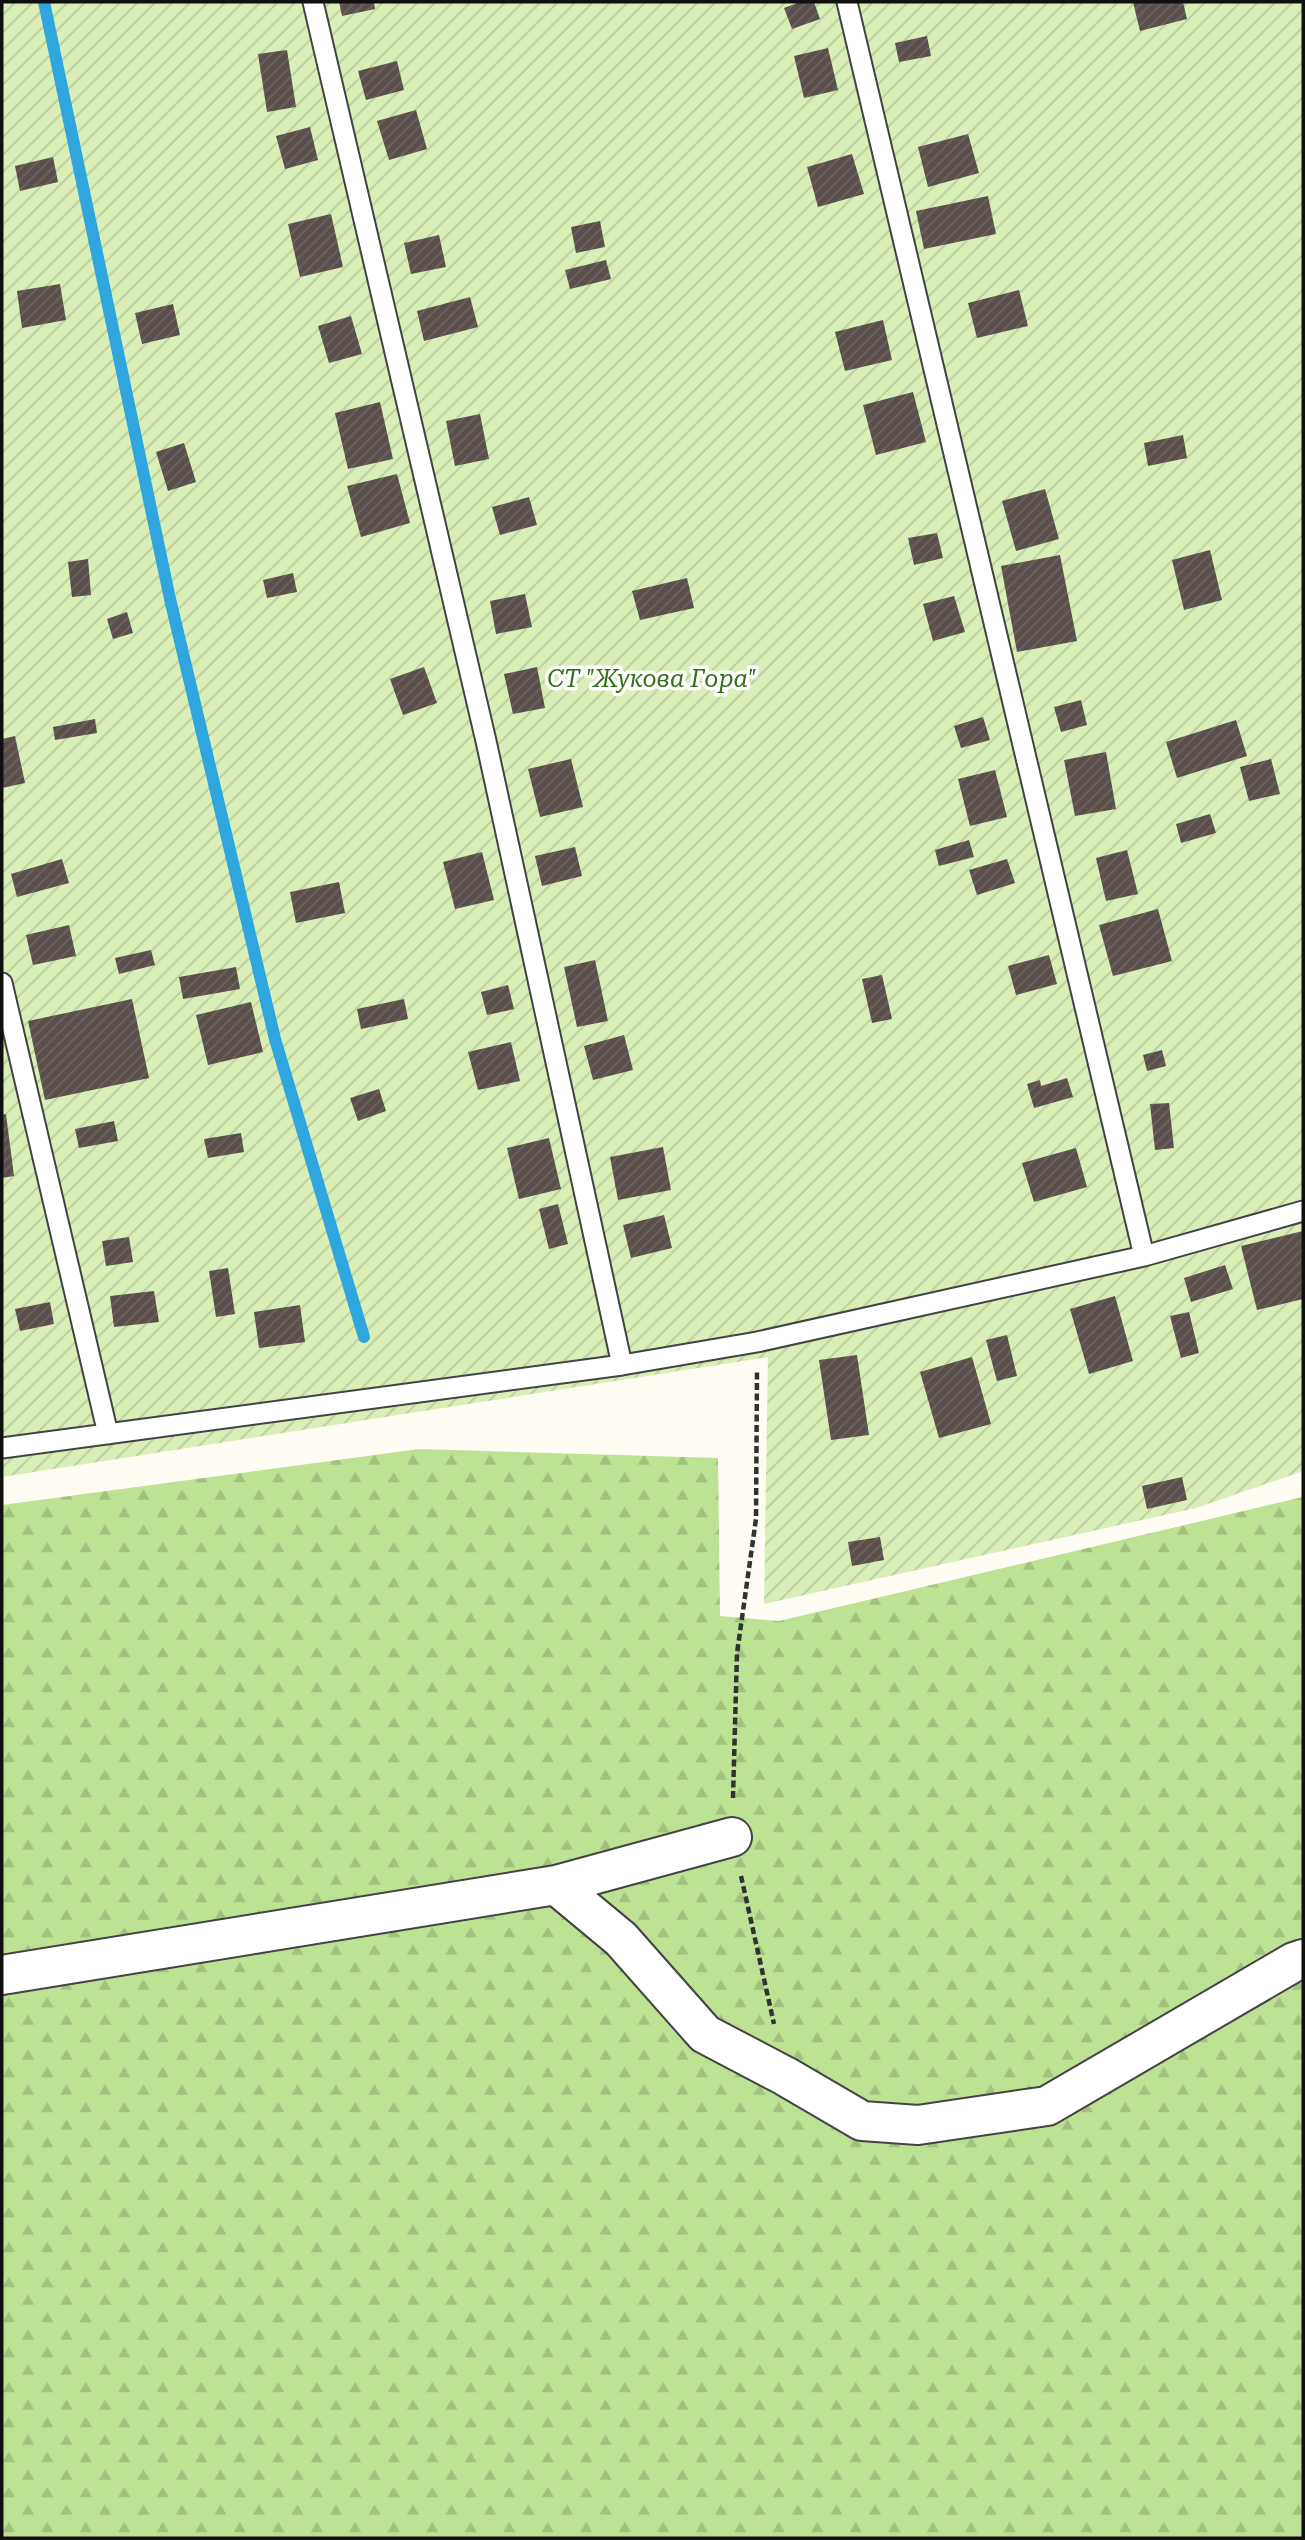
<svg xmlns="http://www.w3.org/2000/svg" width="1305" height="2540" font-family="'Roboto Serif',serif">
  <defs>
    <pattern id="forest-firs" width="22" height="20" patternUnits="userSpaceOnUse" patternTransform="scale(1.75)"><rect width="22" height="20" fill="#bee294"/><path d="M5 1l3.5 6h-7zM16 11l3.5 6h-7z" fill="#a2c17f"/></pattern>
    <pattern id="garden-furrows" width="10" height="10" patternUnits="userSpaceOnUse" patternTransform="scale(1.75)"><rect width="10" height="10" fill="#d9efb7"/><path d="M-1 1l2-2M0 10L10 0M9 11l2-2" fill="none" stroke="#b9cc9c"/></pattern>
    <pattern id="building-hatch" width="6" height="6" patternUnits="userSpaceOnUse" patternTransform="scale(1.75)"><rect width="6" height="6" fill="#5a4f4b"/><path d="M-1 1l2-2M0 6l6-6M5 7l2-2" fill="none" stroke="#6d6461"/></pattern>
  </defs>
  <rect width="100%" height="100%" fill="#fffcf3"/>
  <path fill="url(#forest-firs)" d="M419,1449l299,9 2,158 59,5 524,-124v1041h-1301v-1033z"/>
  <path fill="url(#garden-furrows)" d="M2,2h1301v1469l-107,37 -432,96 4,-247 -766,120z"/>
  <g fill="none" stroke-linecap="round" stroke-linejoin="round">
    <path stroke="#2fa6dd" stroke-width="12" d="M44,2l126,597 105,440 89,298"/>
  </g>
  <path fill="url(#building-hatch)" d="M339,2h35l1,7 -33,7z
    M800,2h14l6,17 -28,10 -8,-21z
    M1133,2h50l4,17 -47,12z
    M927,36l4,20 -32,6 -4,-19z
    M828,48l10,42 -34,8 -10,-42z
    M287,50l9,57 -29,5 -9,-58z
    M397,61l7,29 -38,10 -8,-29z
    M416,110l11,39 -38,11 -12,-39z
    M310,127l8,33 -33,9 -9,-33z
    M968,134l11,39 -51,14 -10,-40z
    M852,154l12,40 -46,13 -11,-40z
    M53,157l5,25 -38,9 -5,-25z
    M988,196l8,38 -72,15 -8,-38z
    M331,214l12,53 -43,10 -12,-53z
    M600,221l5,26 -29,6 -5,-26z
    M439,235l7,32 -35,7 -7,-31z
    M606,260l5,19 -41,10 -5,-19z
    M60,284l6,36 -44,8 -5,-37z
    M1019,290l9,36 -51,12 -9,-35z
    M470,297l8,30 -54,14 -7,-30z
    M173,304l7,31 -38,9 -7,-31z
    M351,316l11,38 -33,9 -11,-37z
    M883,320l9,40 -47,11 -10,-39z
    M913,392l13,50 -50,13 -13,-50z
    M380,402l13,57 -45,10 -13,-56z
    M480,414l9,45 -34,7 -9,-45z
    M1183,435l4,23 -39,8 -4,-23z
    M184,443l12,39 -28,9 -12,-39z
    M397,474l13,49 -49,14 -14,-51z
    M1045,489l14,50 -43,12 -14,-50z
    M529,497l8,28 -37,10 -8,-28z
    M937,533l6,25 -29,7 -6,-27z
    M1210,550l12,50 -38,10 -12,-50z
    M1060,555l17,86 -60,11 -16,-86z
    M88,559l3,36 -19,2 -4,-35z
    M293,573l4,19 -30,6 -4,-18z
    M687,578l7,30 -54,12 -8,-29z
    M525,594l7,33 -36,7 -6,-33z
    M954,596l11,36 -32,9 -10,-37z
    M127,612l6,21 -20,6 -6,-20z
    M424,667l13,36 -34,12 -13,-36z
    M537,667l8,41 -32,6 -9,-40z
    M1081,700l6,25 -26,7 -7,-25z
    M983,717l7,23 -29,8 -7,-22z
    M95,719l2,14 -42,7 -2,-13z
    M1236,720l11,36 -70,22 -11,-36z
    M15,736l10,47 -23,5v-49z
    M1106,752l10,57 -41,7 -11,-56z
    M571,759l12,48 -43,10 -12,-48z
    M1271,759l9,35 -31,7 -9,-34z
    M995,770l12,47 -37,9 -12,-47z
    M1210,814l6,19 -35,10 -5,-19z
    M969,840l5,17 -35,9 -4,-16z
    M575,847l7,29 -40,10 -7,-30z
    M1127,850l11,44 -32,7 -10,-43z
    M482,852l12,48 -39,9 -12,-47z
    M62,859l7,24 -52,14 -6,-23z
    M1007,859l8,24 -38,12 -8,-25z
    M339,882l6,31 -49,10 -6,-31z
    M1158,909l14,52 -59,15 -14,-51z
    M69,925l7,31 -43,9 -7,-30z
    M151,950l4,15 -36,9 -4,-16z
    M1049,955l8,29 -41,11 -8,-29z
    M595,960l13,61 -31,6 -13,-60z
    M236,967l4,22 -57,10 -4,-22z
    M882,975l10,44 -20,4 -10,-44z
    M508,985l6,24 -27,6 -6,-23z
    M132,999l17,79 -104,22 -17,-79z
    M404,999l4,20 -47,10 -4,-20z
    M251,1002l12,50 -55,13 -12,-50z
    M624,1035l9,35 -40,10 -9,-34z
    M511,1042l9,39 -42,9 -10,-38z
    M1162,1050l4,16 -19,5 -4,-16z
    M1067,1078l6,19 -39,11 -7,-24 13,-4 1,6z
    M379,1089l7,22 -28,10 -8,-23z
    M1169,1103l5,45 -19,2 -5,-46z
    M6,1114l8,62 -12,2v-63z
    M114,1121l4,20 -39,7 -4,-19z
    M241,1133l3,19 -36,6 -4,-19z
    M549,1138l12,51 -42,10 -12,-51z
    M663,1147l8,43 -53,10 -8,-43z
    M1076,1148l11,39 -53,15 -12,-39z
    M558,1204l10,40 -19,5 -10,-40z
    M664,1215l8,33 -41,10 -8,-33z
    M1303,1231v68l-46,11 -16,-64z
    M129,1237l4,25 -27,4 -4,-25z
    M1225,1265l8,24 -42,13 -7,-24z
    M228,1268l7,46 -19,3 -7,-46z
    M154,1291l5,31 -45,5 -4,-31z
    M1115,1296l18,65 -44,13 -19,-65z
    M50,1302l4,22 -34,7 -5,-22z
    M300,1305l5,37 -46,6 -5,-36z
    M1189,1312l10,41 -18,5 -11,-42z
    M1007,1335l10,41 -20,5 -11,-41z
    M857,1355l12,80 -38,5 -12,-80z
    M972,1357l19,67 -52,14 -19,-66z
    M1182,1477l5,23 -40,9 -5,-23z
    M880,1537l4,23 -32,6 -4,-24z"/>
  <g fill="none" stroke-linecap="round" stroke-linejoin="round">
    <defs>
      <path id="lane" d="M313,2l173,739 136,624
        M847,2l297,1254
        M2,983l106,451
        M2,1448l620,-83 135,-23 387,-86 159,-45"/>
      <path id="street" d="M556,1885l65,54 84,95 80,42 77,45 56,4 129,-19 247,-144 9,-3
        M2,1975l554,-90 176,-48"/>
    </defs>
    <use href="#lane" stroke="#434343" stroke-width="23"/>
    <use href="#street" stroke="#434343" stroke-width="42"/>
    <path stroke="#323232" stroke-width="4.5" stroke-dasharray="7 3.5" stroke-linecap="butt" d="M733,1798l4,-145 19,-134 1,-148
      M741,1876l33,148"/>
    <use href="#lane" stroke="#fff" stroke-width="19"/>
    <use href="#street" stroke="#fff" stroke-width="38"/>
  </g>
  <g text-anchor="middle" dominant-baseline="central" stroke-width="7" stroke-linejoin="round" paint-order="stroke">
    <g font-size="24" font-style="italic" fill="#327017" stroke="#fff">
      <text x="652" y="679">СТ "Жукова Гора"</text>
    </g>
  </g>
  <rect width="1305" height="2540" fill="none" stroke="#101010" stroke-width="7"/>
</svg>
